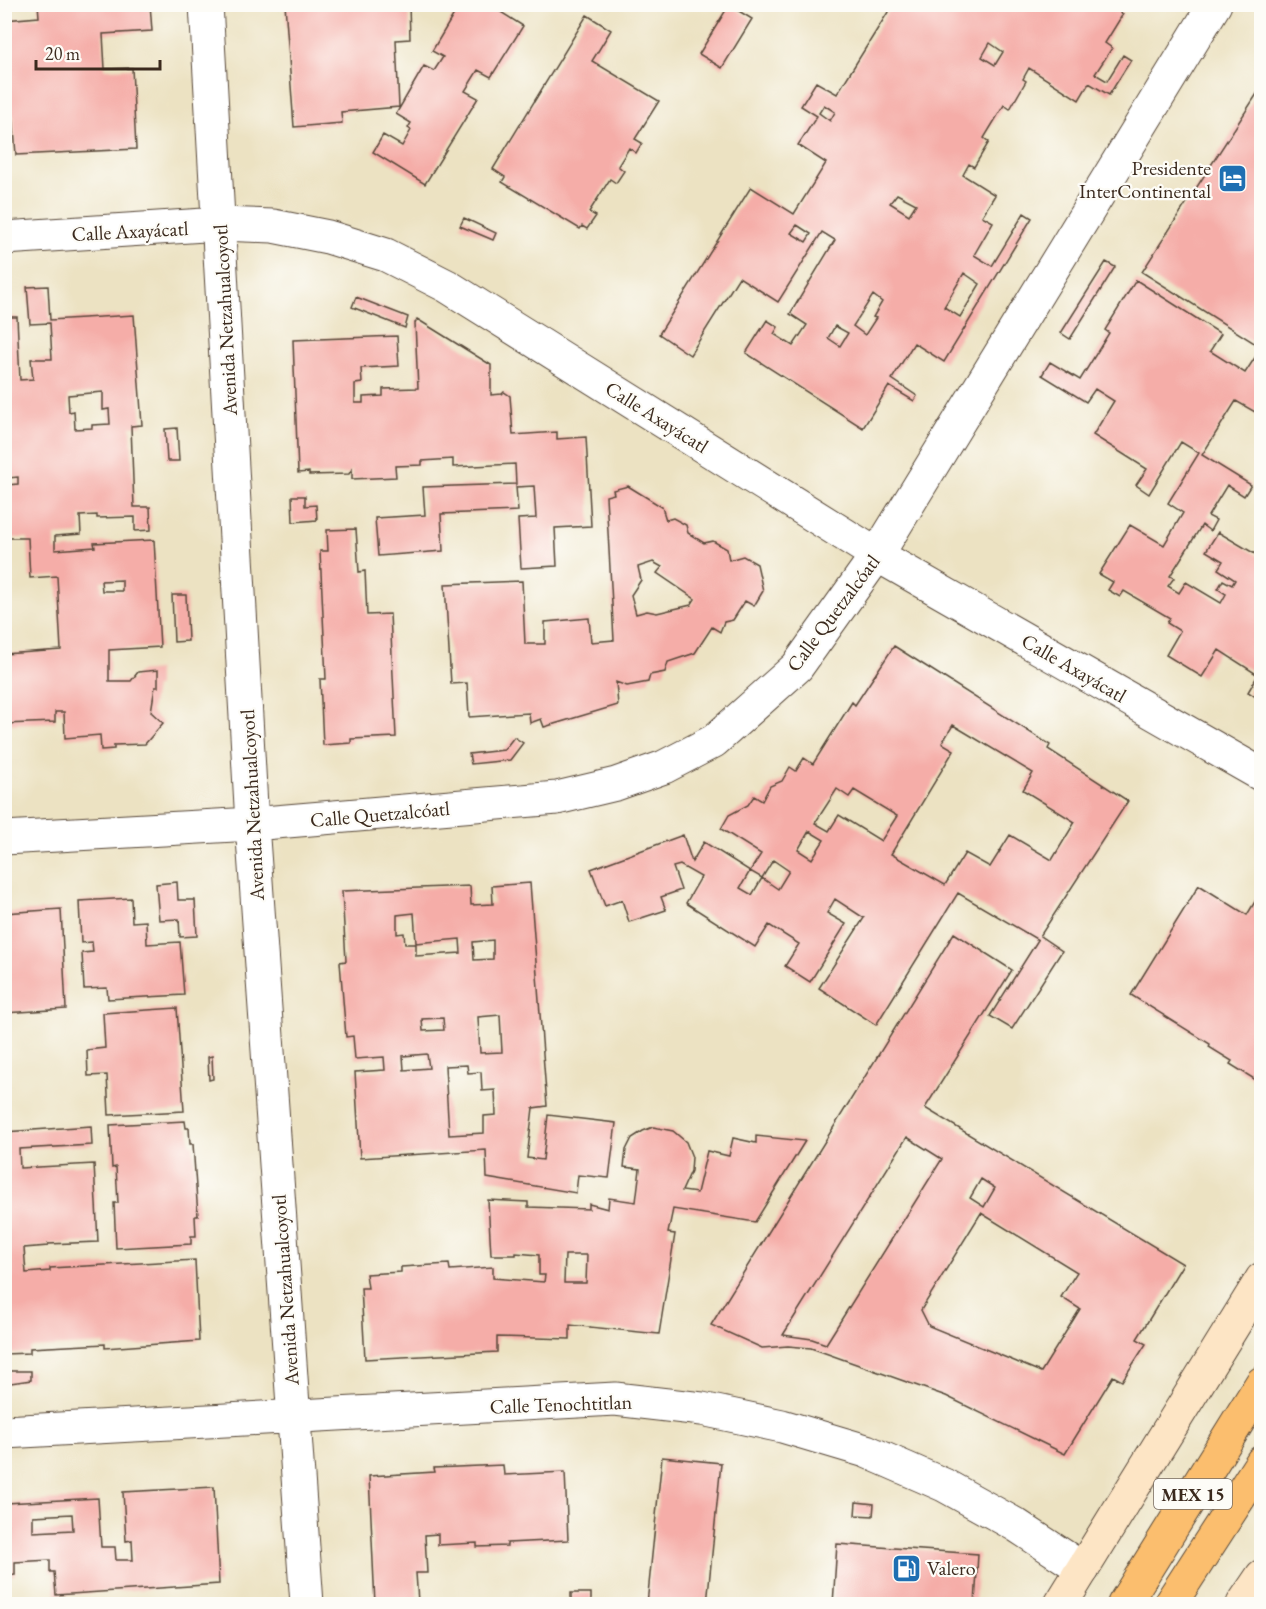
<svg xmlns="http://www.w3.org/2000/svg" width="1266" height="1609" font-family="'EB Garamond',serif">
  <rect width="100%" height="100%" fill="#fdfcf7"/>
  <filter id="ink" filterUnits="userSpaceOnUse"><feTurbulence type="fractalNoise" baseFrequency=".0167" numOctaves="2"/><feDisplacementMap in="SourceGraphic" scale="12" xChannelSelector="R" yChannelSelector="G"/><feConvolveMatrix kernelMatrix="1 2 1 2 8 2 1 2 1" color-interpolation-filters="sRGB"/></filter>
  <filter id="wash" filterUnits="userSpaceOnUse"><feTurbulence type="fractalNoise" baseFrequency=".008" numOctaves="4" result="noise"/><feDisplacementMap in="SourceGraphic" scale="24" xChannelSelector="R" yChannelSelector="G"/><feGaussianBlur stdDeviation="1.35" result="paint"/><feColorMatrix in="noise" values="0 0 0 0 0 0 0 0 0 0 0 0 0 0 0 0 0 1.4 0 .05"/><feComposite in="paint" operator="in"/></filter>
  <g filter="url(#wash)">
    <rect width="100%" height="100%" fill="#ece2c2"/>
    <g id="blocks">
      <path fill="#f5ada8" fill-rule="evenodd" d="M38,4h112l2,27 -49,3 2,35 27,-1 4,81 -120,6 -3,-40h-9v-95l35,-3z
        M285,4h124l1,35 -14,1 3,67 -58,5 1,11 -48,4z
        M460,4h28l35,22 -32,51 -13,-7 -13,21 13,7 -53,86 -52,-32 10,-17 19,11 9,-16 -3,-2 3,-5 -15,-9 28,-48 10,5 9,-14 -11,-6z
        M893,4h36l3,2 1,-2h192l-5,9 3,1 -18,29 7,5 -17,26 12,7 16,-26 8,5 -22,35 -20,-12 -10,17 -50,-32 -6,11 3,2 -16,28 -6,-4 -20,33 5,4 -15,25 -5,-3 -6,11 32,20 -13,21 11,6 -19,33 18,11 32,-53 8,5 -88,144 -30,-19 -22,36 25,17 -3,5 -25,-15 -26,42 -117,-75 21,-33 11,7 -4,7 19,12 14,-21 -17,-11 45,-74 -13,-8 -44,70 -39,-25 -49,78 -31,-21 92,-147 43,27 32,-51 -28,-18 19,-29 -16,-10 15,-24 21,12zM990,43l13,9 -8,13 -13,-8zM824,105l11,7 -5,9 -11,-8zM897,194l19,10 -7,11 -19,-12zM797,225l14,9 -5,8 -15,-9zM964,273l16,11 -20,33 -16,-10zM873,295l9,7 -9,15 3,1 -11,17 -12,-9zM835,326l13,7 -8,13 -12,-8z
        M729,5l23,14 -30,49 -23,-14z
        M587,15l24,15 -19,31 67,40 -24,38 7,4 -6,10 -7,-5 -11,18 6,5 -8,12 -6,-4 -21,33 7,4 -9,13 -5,-3 -2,3 -78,-47 3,-5 -12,-8z
        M1262,86v262l-120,-76z
        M464,218l32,15 -3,7 -33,-14z
        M1106,262l9,5 -45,72 -9,-6z
        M1136,280l85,54 -11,17 35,22 11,-17 6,3v57l-26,-15 -34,54 49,30 -7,11 -17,-11 -19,31 8,4 -6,11 -8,-6 -32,51 4,2 -6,8 11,7 7,-11 35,21 5,-9 -8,-5 5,-9 9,5 3,-5 -17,-11 5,-8 -17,-10 12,-19 44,26v143l-14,-9 10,-17 -39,-25 -17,27 -36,-22 14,-24 -13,-8 3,-5 -46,-27 -4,6 -12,-7 5,-8 -14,-8 31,-49 34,20 19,-32 -15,-10 31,-50 -18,-11 -32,52 -13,-9 11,-16 -54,-34 21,-34 -19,-12 -9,13 -44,-27 8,-13 30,18 29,-47 -4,-3z
        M48,286l2,34 84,-5 8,110 -11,1 3,81h16l1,23 -16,1v-14l-38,1v-3l-17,1 1,18 -26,2v14l40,-3 -1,-4 60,-3 6,107 -51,3v31h22l7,-9 20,-2v17h-3l-4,25 12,11 -18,21 -31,1v4l-13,1 -1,-15 -35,3 -1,-26h-9v10l-51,2v-70l57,-4 -4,-74 -27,2 -2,-40h-19l-2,-53 11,-1v-7l-10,1 -4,-58v-103h13l3,63 13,-1 -2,-20h21l-2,-36 -20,1 -3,-37zM103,392v18l6,-1 1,15 -18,1v3l-17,1 -1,-18 -5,1 -1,-17zM122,580v11h-20l-1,-10z
        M356,297l52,20 -3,11 -53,-21z
        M417,319l74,46v30l11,-1 2,-2 6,4 3,39 44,-3v7l29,-2 5,89 -36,2 2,38 -36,2 -3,-49 18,-1 -2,-32 -18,1 2,24 -77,3 2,37 -65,5 -3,-38 50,-3 -2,-28 93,-3 -1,-20 -62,3v-8l-31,2v4l-27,1 1,11 -44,2v-10l-3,5 -40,1v-3l-11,1 -5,-133 104,-4 2,30 -38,2 1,15 -7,1v19h8v-6l20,-1v-7l35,-1 -3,-65z
        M177,428l2,33h-12l-2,-32z
        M628,486l34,21 4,13 7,-2 13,7 2,8 16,10 9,-2 14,8 2,11 14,-4 14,8 6,27 -9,15 -9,-5 -12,19 -9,2 -4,10 -8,-5 -17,26 -27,9 -3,10 -15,3 -2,7 -21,4 -11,-4 2,23 -74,22 -3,-8 -11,4 -1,-10 -60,4 -2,-34 -16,1 -6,-100 77,-3 3,63h20v-22l44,-4 2,24 23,-2 -8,-144 8,-2 -1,-4zM653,562l9,5 -5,6 38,26 -4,6 -34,8 -10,-2 -11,3 -5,-19 10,-15 -3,-13z
        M292,496h13v10l11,-1 1,15 -24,2z
        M356,529l3,43 6,-1 2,44 23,-1 6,123 -45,2v4l-28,2 -3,-66h6l-6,-128h8l-1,-21z
        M172,595h14l2,46 -14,1z
        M894,646l156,99 -2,4 80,52 -88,135 22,15 -50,78 -22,-13 48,-76 -80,-47 -82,132 -57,-37 45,-70 -29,-19 -8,14 19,11 -36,58 -25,-16 14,-22 -30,-19 -14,22 -69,-44 15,-26 -21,-12 -7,2 8,23 -20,7 5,13 -37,12 -7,-22 -17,6 -14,-37 92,-34 9,27 12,-20 46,29 -10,17 12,7 10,-17 16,11 11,-18 -16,-11 -11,18 -12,-7 11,-17 -40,-25 8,-14 19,-10 6,-9 8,5 8,-15 12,-5 8,-14 6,4 8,-13 9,6 39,-62 3,3zM953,725l80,48 -10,17 52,32 -23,38 -42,-25 -20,32 -25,-14 -20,32 -54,-31 63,-104 -12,-7zM837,789l12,8 5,-7 43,26 -16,25 -42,-26 -10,16 -14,-8zM809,831l15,9 -12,19 -14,-9z
        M514,737l9,6 -13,17 -39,4 -2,-10 35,-4z
        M177,882l1,18h17l2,36 -17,1 -1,-18 -20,1 -3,-36z
        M530,883l17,223 -14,2 -6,50 16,2 5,-45 68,8 -7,55 -31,-3 -2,18 -89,-15 -1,-28 -126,8 -5,-86 30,-2 -1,-13 -29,2 -2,-23 -7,1 -6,-75 6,-1 -4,-70 128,-5 1,19 22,-1 -1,-18zM414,913l2,30 44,-4 1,14 -45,3v-12h-11l-1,-11 -7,1v-19zM493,940v19l-19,1 -1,-18zM500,1015l2,37 -22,1 -2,-36zM443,1018l1,12 -21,1 -1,-12zM427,1054l2,14 -25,2 -1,-14zM467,1065l1,8 13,-1 1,19 13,-1 1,25 -12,1v17l-35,2 -4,-69z
        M1199,885l48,30 15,-25v188l-3,4 -29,-18 2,-3 -23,-14 1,-3 -79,-49z
        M131,898l1,24 14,-1 1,23 33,-2 4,53 -76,4 -1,-11 -23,1 -2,-36 11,-1 -1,-10 -11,1 -2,-42z
        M61,909l5,100 -62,4v-100z
        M954,933l58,37 -87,138 258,156 -46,75 9,5 -24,37 -9,-5 -48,78 -119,-58 -135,-48 -23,-2 -26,2 -51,-23zM907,1137l35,22 -116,185 -14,-5 -29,-4zM981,1179l14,9 -11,19 -14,-9zM981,1213l96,59 -16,25 19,12 -39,63 -112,-46 -8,-16z
        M177,1008l7,103 -75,4 -2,-40 -19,1 -1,-26 18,-2 -2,-35z
        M212,1056l1,23 -4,1 -1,-23z
        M185,1121l1,7h3l1,16h3l5,72h-3l1,20h-5v8l-75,4 -2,-45h4l-2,-36 -4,1 -2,-43z
        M91,1126l1,19 -73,4 1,19 74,-4 4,78 -50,2v2l-24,2 2,25 24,-2v-3l145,-8 4,81 -94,7v-4l-75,4v5l-26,1v-41h5l-1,-14h-4v-167z
        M653,1127l20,4 13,11 6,15 -1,14 -9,20 15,2 10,-42 22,5 4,-18 23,5v-7l49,5 -50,81 -82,-13 -5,24 7,1 -16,100 -89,-9v14l-73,-2v15l-132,7 -4,-71h7l-2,-14 35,-2v-5l48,-3 1,6 43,-3v11l51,4 1,-7h-6v-20l-23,-2v2h-25l-3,-55 40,2v5l61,2v-5l19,5 1,-11 27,4 4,-33 -16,-2 2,-17 6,-12 11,-7zM565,1255h22l-1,28h-22z
        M4,1371h27v9l-27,4z
        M662,1457l59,6 -14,141h-60z
        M503,1465l1,10 61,-3 3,68 -61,3v3l-30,1v-4l-39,2v-11l-13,1 2,38h-11l2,29 -43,2 -6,-128 66,-4 -1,-4z
        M214,1487l5,97 -163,11 -2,-23h-4v-12l-35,2v13l-11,1v-24l5,-1 -3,-48 92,-5 3,49h14l1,13h17l-1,-20 -6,1 -3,-49zM72,1514l1,16 -40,2v-16z
        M856,1502l18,2 -1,12 -18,-1z
        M837,1544l141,10 -3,50h-142z
        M571,1593h20v11h-20z
        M174,1601v3h-35v-1z"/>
    </g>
  </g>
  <g filter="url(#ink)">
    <use href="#blocks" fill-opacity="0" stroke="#564637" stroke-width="1.5"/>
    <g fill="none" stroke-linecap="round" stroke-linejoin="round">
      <defs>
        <path id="street" d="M206,4l46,820 55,780
          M4,238l216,-14 53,2 55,11 58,18 61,31 430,269 385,220
          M4,838l248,-14 305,-26 59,-14 48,-17 50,-26 83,-74 80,-112 338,-551
          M4,1432l611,-33 87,10 80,17 84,25 78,34 72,40 67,44"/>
        <path id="secondary" d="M1061,1604l201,-325
          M1243,1604l19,-28"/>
        <path id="primary" d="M1124,1604l138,-221
          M1170,1604l92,-142"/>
      </defs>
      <use href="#street" stroke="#564637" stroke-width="35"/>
      <use href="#secondary" stroke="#564637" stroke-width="35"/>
      <use href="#primary" stroke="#564637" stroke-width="35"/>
      <use href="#street" stroke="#fff" stroke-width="33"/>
      <use href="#secondary" stroke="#fde5c5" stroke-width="33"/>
      <use href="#primary" stroke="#fbbe6e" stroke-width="33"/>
    </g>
  </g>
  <defs>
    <symbol id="hotel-square" viewBox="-11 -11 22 22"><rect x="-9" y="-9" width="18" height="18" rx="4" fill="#1f6fb2" stroke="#fdfcf7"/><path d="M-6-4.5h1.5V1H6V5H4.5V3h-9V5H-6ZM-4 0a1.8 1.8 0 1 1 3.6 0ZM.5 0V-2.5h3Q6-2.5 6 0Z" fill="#fff"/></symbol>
    <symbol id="fuel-square" viewBox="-11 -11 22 22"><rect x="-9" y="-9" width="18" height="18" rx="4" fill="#1f6fb2" stroke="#fdfcf7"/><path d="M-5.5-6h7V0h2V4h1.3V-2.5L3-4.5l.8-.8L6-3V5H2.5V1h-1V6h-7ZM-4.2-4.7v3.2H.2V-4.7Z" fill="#fff"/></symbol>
  </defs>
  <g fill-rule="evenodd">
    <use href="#hotel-square" x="1216" y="162" width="33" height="33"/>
    <use href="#fuel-square" x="890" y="1552" width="33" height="33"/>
  </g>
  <g text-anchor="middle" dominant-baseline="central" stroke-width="4.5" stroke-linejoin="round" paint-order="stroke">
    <rect fill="#fdfcf7" stroke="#75695f" stroke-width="1.5" x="1154" y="1479" width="78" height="30" rx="4.5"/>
    <g font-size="18" font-weight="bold" fill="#3b2a1e">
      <text x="1193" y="1494">MEX 15</text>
    </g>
    <g font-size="20" fill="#3b2a1e" stroke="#fdfcf7" text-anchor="end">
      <text x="1211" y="168">Presidente<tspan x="1211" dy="23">InterContinental</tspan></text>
      <text x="927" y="1568" text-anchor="start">Valero</text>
    </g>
    <g font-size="20" fill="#3b2a1e" stroke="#fdfcf7">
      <text transform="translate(130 231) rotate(-3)">Calle Axayácatl</text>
      <text transform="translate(225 320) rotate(-93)">Avenida Netzahualcoyotl</text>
      <text transform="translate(657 417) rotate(32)">Calle Axayácatl</text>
      <text transform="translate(833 613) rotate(-53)">Calle Quetzalcóatl</text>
      <text transform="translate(1074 668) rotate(30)">Calle Axayácatl</text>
      <text transform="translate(252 805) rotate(-93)">Avenida Netzahualcoyotl</text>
      <text transform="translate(380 814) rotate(-5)">Calle Quetzalcóatl</text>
      <text transform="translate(285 1290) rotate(-94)">Avenida Netzahualcoyotl</text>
      <text transform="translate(561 1404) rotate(-2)">Calle Tenochtitlan</text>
    </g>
  </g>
  <rect width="1266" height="1609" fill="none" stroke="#fdfcf7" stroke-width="24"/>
  <path d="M36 60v9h124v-9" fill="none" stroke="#3b2a1e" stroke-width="3"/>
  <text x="45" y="60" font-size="18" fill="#3b2a1e" stroke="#fdfcf7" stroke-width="4.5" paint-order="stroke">20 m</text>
</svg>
